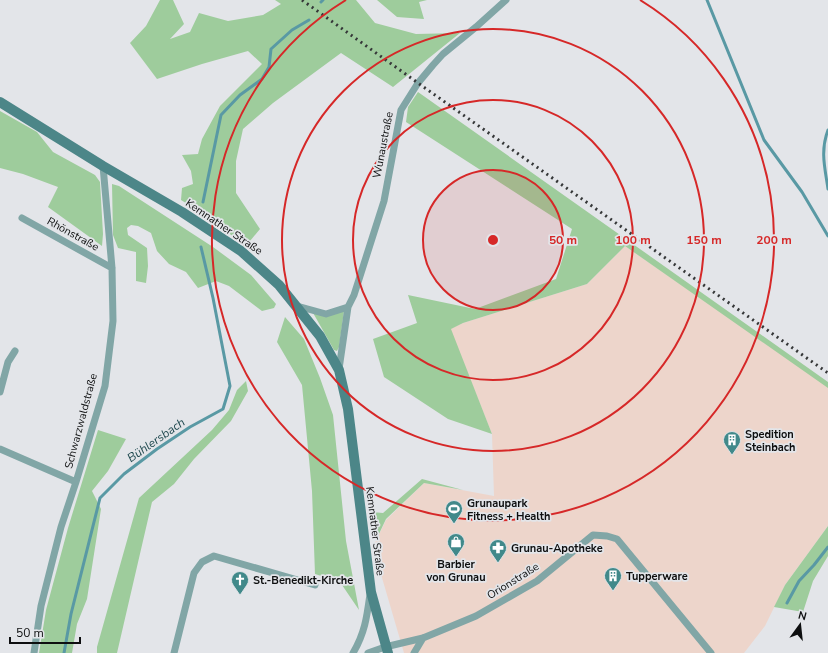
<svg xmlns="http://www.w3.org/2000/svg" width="828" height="653" font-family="'Nunito Sans',sans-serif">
  <rect width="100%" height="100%" fill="#e3e5e9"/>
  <path fill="#edd5cb" d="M625,246l203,140v140l-43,59 -20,41 -21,27h-340l-31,-106 13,-27 38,-37 70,13 -2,-62 -42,-105 13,-6 124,-39z"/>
  <path fill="#9ecc9c" d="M160,0h13l11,24 -14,15 20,-7 9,-19 29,8 35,-6 18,-11 -6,-4h81l19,23 41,11 44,-1 -67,54 -52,-34 -68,50 -30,26 -7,32v32l24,36 -15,18 -30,-26 -34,-21 1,-12 11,-4 -2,-13 -9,-16 16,-1 4,-15 18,-33 42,-42 -14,-13 -46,13 -45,15 -27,-36 16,-17z
    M377,0h50l-8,2 5,17 -27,-2z
    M418,92l410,290v6l-203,-142 -38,38 -124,39 -12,6 41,105 -44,-15 -64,-42 -11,-38 44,-16 -9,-28 67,14 81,-30 16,-50 -166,-107 2,-15z
    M0,111l37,21 16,20 42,23 5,7 3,52 -1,12 -54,-39 10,-20 -35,-13 -23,-6z
    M112,184l7,2 94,61 38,28 25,29 -2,4 -12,3 -33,-25 -13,-5 -18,7 -12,-16 -17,-8 -12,-13 -6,-18 -13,-7 -7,-1 -4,3 1,7 19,13 1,18 -2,17 -10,-2v-29l-18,-4 -5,-13z
    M312,311h32l-5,36 -2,4 -3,-1z
    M285,317l19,22 16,39 13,37 13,126 13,69 -19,-28 -25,-8 -3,-83 -10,-106 -25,-43z
    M246,381l2,10 -17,30 -37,38 -20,25 -22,18 -35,151h-20v-6l42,-149 73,-68 17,-20 8,-20z
    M98,430l28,9 -18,32 -16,20 9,18 -14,90 -10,25 -5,29h-33l7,-43 22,-82z
    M422,479l41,11 -39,-7 -38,36 -8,17 -4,-6 -2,-18 11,1z
    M828,526v30l-15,25 -10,31 -29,-5 11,-22z"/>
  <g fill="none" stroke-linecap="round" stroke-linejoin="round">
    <path stroke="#5999a4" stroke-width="3" d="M707,0l57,140 38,52 26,44
      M321,2l2,-2
      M828,130c-8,21 -3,38 0,59
      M203,202l18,-87 19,-20 22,-16 7,-12 2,-18 21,-19 17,-10
      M787,603l12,-22 15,-16 14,-18
      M64,653l7,-39 29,-116 24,-24 33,-25 33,-22 33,-18 7,-23 -17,-88 -12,-51"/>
    <path stroke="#81a6a6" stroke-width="7" d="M22,218l90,50
      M297,306l29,8 22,-7
      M339,369l9,-62 6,-12 30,-94 17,-91 17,-27 15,-18 10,-11 33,-27 30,-27
      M0,392l8,-30 7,-11
      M0,449l76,33
      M34,653l7,-47 20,-79 15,-45 29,-96 8,-65 -1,-53 -9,-102
      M174,653l20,-80 8,-11 12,-6 101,29
      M353,653c12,-20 14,-37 17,-59
      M368,653l17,-6 38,-9 53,-22 61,-35 56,-46 14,1 10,3 94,114
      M414,653l9,-15"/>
    <path stroke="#4c8688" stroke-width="10" d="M0,102l103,64 79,46 59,39 38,34 41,51 19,34 9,39 23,183 17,61"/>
    <path stroke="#353738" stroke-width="3" stroke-dasharray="2 4" stroke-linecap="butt" d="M302,0l116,83 410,290"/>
  </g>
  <circle cx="493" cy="240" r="70" fill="#d62828" fill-opacity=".12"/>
  <g fill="none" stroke="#d62828" stroke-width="2">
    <circle cx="493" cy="240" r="70"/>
    <circle cx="493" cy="240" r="140"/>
    <circle cx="493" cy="240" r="211"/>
    <path d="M640 0A281 281 0 1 1 346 0"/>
  </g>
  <defs>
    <symbol id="building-pin" viewBox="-11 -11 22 30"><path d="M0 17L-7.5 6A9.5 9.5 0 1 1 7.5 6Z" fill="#41898a" stroke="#e3e5e9"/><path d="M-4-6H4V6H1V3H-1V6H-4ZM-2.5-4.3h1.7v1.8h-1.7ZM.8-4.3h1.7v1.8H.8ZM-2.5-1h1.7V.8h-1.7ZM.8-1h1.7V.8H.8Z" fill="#fff"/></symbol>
    <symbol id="stadium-pin" viewBox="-11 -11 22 30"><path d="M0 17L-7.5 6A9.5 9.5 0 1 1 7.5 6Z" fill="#41898a" stroke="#e3e5e9"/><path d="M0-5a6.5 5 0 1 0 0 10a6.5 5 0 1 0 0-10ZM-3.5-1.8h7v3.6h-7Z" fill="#fff"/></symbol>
    <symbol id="shop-pin" viewBox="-11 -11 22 30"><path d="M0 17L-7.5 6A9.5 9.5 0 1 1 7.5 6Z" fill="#41898a" stroke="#e3e5e9"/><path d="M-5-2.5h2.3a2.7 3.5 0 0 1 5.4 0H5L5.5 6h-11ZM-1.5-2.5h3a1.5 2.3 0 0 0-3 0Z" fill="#fff"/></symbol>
    <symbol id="pharmacy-pin" viewBox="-11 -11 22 30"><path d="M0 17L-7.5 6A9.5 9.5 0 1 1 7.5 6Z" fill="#41898a" stroke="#e3e5e9"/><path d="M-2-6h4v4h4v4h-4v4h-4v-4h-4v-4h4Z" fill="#fff"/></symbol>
    <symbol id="church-pin" viewBox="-11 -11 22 30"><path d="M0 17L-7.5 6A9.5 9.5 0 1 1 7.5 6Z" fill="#41898a" stroke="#e3e5e9"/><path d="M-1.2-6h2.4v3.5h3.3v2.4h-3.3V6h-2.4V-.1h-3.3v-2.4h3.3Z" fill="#fff"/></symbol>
  </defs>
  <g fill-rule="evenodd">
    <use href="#building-pin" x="722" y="430" width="20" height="27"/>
    <use href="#stadium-pin" x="444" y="499" width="20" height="27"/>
    <use href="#shop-pin" x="446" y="532" width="20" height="27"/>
    <use href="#pharmacy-pin" x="488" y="538" width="20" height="27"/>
    <use href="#building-pin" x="603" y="566" width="20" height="27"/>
    <use href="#church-pin" x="230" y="570" width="20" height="27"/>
  </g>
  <g text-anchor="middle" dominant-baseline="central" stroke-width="3.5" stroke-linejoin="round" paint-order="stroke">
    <g font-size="11" fill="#0e0f10" stroke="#e3e5e9">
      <text transform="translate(383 145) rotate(-79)">Wunaustraße</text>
      <text transform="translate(224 227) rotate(34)">Kemnather Straße</text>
      <text transform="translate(73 234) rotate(29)">Rhönstraße</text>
      <text transform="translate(81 421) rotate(-75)">Schwarzwaldstraße</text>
      <text transform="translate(375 531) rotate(83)">Kemnather Straße</text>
      <text transform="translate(513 581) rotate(-32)">Orionstraße</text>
    </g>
    <g font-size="11" font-weight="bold" fill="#0e0f10" stroke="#e3e5e9" text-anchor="start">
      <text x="745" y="434">Spedition<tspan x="745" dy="13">Steinbach</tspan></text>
      <text x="467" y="503">Grunaupark<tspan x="467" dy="13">Fitness + Health</tspan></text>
      <text x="511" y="548">Grunau-Apotheke</text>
      <text x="456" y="564" text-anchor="middle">Barbier<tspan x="456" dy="13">von Grunau</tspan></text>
      <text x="626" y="576">Tupperware</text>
      <text x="253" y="580">St.-Benedikt-Kirche</text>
    </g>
    <g font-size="12" font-style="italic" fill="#1e484e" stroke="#e3e5e9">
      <text transform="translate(156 440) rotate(-35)">Bühlersbach</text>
    </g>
  </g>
  <circle cx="493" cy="240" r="6" fill="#d62828" stroke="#e3e5e9" stroke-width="2"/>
  <g font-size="12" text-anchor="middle" font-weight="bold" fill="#d62828" stroke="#e3e5e9" stroke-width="3.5" stroke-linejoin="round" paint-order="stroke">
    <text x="563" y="244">50 m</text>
    <text x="633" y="244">100 m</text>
    <text x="704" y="244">150 m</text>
    <text x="774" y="244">200 m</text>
  </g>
  <g transform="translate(800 625) rotate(15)" stroke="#e3e5e9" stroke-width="3" paint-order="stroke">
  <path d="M0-3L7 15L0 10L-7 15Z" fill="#0e0f10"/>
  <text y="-6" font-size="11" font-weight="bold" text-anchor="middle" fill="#0e0f10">N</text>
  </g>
  <path d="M10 637v6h70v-6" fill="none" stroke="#0e0f10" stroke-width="2"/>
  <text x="16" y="637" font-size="12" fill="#0e0f10" stroke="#e3e5e9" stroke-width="3" paint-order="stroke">50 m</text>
</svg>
